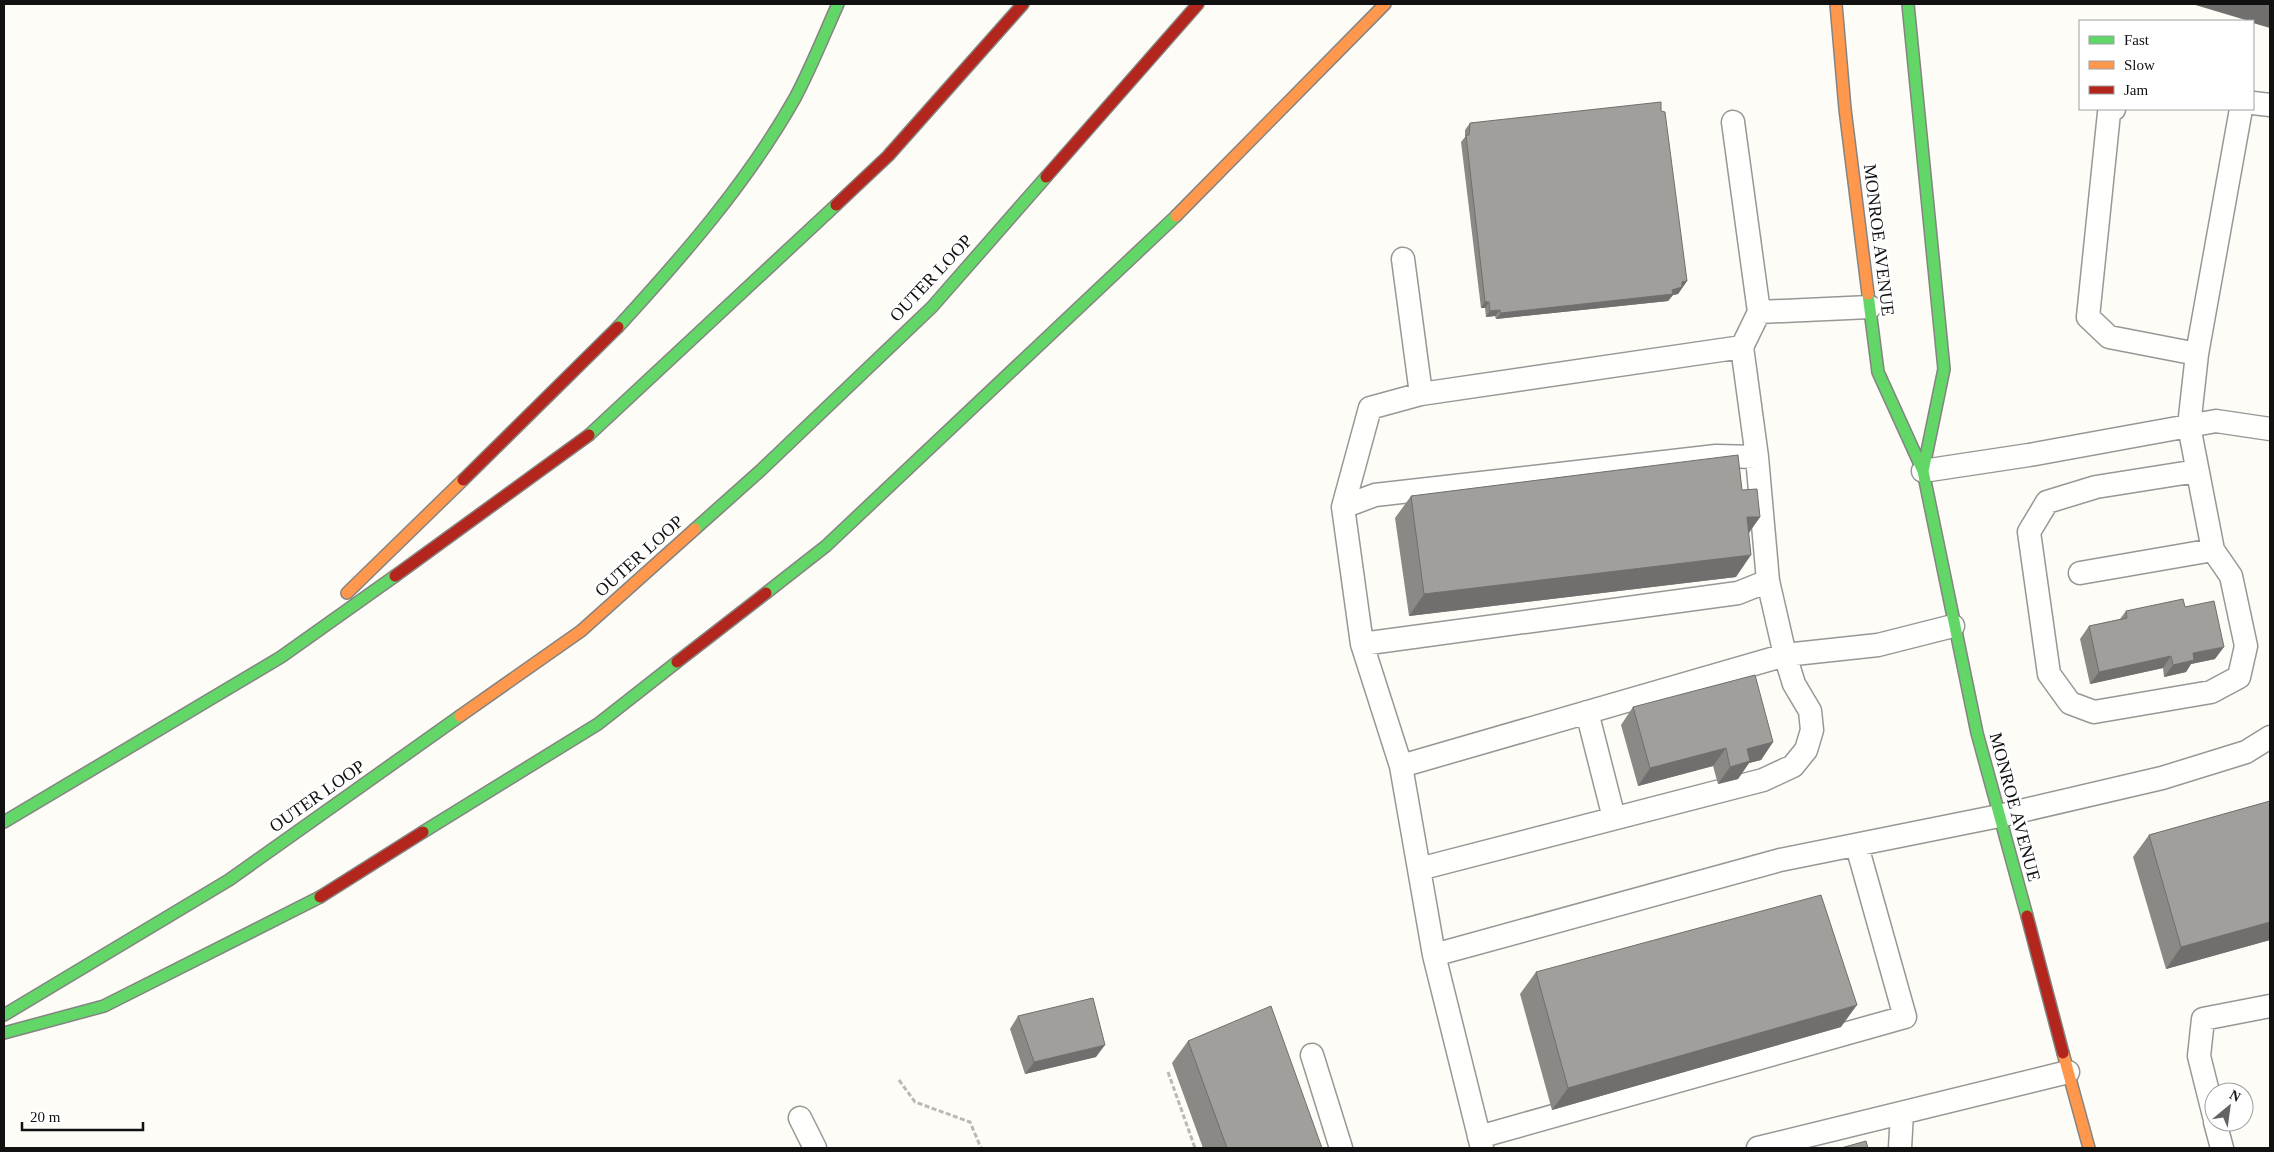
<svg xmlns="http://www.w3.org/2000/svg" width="2274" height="1152" font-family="Georgia,serif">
  <rect width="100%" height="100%" fill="#fdfcf7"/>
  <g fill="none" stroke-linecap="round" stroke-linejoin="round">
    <defs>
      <path id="lane" d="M2253,103l17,2
        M2114,109l-5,4 -21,204 21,20 88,17
        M1733,122l26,190 111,-5
        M1403,259l18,135 321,-47 17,-35
        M1742,347l15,110
        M1421,394l-51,14 -27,99 19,137 39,122 33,189
        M1923,471l106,-16 187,-34 54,8
        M2197,471l-101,16 -49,15 -18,30 20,142 21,29 24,9 117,-20 28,-15 7,-31 -15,-70 -18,-26 -24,-124 8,-72 44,-245
        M1343,507l32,-12 341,-39 41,1 11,124 -30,12 -376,51
        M2080,573l133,-23
        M1587,712l27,106
        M1401,766l384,-111 93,-10 75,-19
        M1419,869l344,-89 30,-14 13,-16 6,-20 -2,-19 -16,-27 -9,-29 -17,-74
        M1312,1055l29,93
        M2214,1116l-15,-60 4,-37 67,-13
        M800,1118l15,30
        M2215,1122l7,26
        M1479,1137l426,-120 -48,-171
        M1482,1148l-48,-193 346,-95 219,-44 163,-38 84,-26 24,-15
        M1758,1148l310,-76
        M1900,1148l2,-35"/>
      <path id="fast" d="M1908,4l36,365 -21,102
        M1868,294l10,78 45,99 54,262 50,183
        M618,327c65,-71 129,-144 177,-229 16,-30 29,-63 43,-94
        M589,435l247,-230
        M695,529l65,-58 172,-164 114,-130
        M766,593l60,-47 350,-330
        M4,822l277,-165 114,-81
        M423,832l175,-108 79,-62
        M4,1015l225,-135 231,-164
        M4,1033l100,-27 216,-109"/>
      <path id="slow" d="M1836,4l9,105 23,185
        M1176,216l209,-212
        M347,593l116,-113
        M460,716l121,-85 114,-102
        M2063,1053l26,95"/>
      <path id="jam" d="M1046,177l152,-173
        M836,205l52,-49 135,-152
        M463,480l155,-153
        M395,576l194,-141
        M677,662l89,-69
        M320,897l103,-65
        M2027,916l36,137"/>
    </defs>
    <use href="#lane" stroke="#979795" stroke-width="25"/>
    <use href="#fast" stroke="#858482" stroke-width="14"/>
    <use href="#slow" stroke="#858482" stroke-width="14"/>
    <use href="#jam" stroke="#858482" stroke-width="14"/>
    <path stroke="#b9b9b8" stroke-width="3" stroke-dasharray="5 2.5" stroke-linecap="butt" d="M1168,1072l27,76
      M899,1080l16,22 55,20 11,26"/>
    <use href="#lane" stroke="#fffffe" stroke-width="22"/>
    <use href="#fast" stroke="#63d668" stroke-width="11"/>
    <use href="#slow" stroke="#ff974d" stroke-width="11"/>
    <use href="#jam" stroke="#b3261e" stroke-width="11"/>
  </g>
  <path fill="#8a8986" d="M1661,111l26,170 -9,13 -5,1 -5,6 -172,18 -1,-3 -9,1 -1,-9h-4l-20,-166 4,-5v-7l5,-7z
    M1742,490l18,27 -11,16 -13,44 -327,39 -14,-98 16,-22z
    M2185,607l30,52 -24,5 -5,8 -22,5 -1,-9 -73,16 -10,-45 9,-13 31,-7 6,-8z
    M1633,707l140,35 -12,18 -12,3 -11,16 -20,5 -5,-18 -75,20 -17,-61z
    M2270,801v139l-104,29 -33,-112 16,-22z
    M1536,972l305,55 -289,83 -32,-116z
    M1018,1016l78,41 -71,17 -15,-45z
    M1188,1041l134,107h-119l-31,-85z"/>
  <path fill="#716f6d" d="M2192,4h78v24l-17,-5v-2h-4z
    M1687,281l-9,13 -5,1 -5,6 -172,18 5,-6 181,-31z
    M1485,302h4l-4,6h-4z
    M1500,310l-5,6 -9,1 4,-6z
    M1747,517h13l-16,22z
    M1751,555l-15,22 -327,39 15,-22z
    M2224,647l-9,12 -24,5 -5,8 -22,5 9,-12 20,-12z
    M2171,656l-8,12 -73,16 9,-12z
    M1773,742l-12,18 -12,3 -11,16 -20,5 12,-17 17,-18z
    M1726,748l-13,18 -75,20 12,-18z
    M2270,922v18l-104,29 15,-22z
    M1857,1005l-16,22 -289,83 16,-22z
    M1105,1045l-9,12 -71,17 9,-12z"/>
  <path fill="#a19f9c" stroke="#716f6d" d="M1661,102v9l4,1 22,169 -5,1v5l-10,3 1,4 -172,19 -1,-3 -10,1 -1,-9h-4l-19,-167h3l1,-12z
    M1738,455l4,35 15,-1 3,28h-13l4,38 -327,39 -13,-98z
    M2183,599l2,8 29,-6 10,46 -31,6 1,7 -21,5 -2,-9 -72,16 -10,-46 38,-8 -1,-7z
    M1755,675l18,67 -26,7 3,12 -20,6 -4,-19 -76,20 -17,-61z
    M2270,801v121l-89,25 -32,-112z
    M1821,895l36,110 -289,83 -32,-116z
    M1093,998l12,47 -71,17 -16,-46z
    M1271,1006l51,142h-95l-39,-107z
    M1866,1141l2,7h-27z"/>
  <g text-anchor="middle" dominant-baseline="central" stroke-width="5" stroke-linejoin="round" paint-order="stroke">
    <g font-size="18" fill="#111" stroke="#fff">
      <text transform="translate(1879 240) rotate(83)">MONROE AVENUE</text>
      <text transform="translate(931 278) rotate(-47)">OUTER LOOP</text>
      <text transform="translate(639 556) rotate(-42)">OUTER LOOP</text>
      <text transform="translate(317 796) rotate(-35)">OUTER LOOP</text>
      <text transform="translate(2015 807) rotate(75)">MONROE AVENUE</text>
    </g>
  </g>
  <rect width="2274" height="1152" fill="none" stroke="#111111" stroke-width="10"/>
  <rect x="2079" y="20" width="175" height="90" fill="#ffffff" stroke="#a0a0a0"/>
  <rect x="2089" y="36" width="25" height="8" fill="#63d668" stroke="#a0a0a0"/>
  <text x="2124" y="45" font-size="15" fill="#111111">Fast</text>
  <rect x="2089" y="61" width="25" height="8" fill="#ff974d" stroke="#a0a0a0"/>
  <text x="2124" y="70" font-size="15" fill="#111111">Slow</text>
  <rect x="2089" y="86" width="25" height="8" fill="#b3261e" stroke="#a0a0a0"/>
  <text x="2124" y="95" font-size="15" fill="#111111">Jam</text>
  <g transform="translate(2229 1107) rotate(29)"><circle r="24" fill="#ffffff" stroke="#a0a0a0"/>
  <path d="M0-4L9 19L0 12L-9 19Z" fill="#646362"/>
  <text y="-8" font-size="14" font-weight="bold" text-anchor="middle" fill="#111111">N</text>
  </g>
  <path d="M22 1122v8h121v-8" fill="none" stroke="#111111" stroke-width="2.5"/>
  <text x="30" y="1122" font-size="15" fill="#111111" stroke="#ffffff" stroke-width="4" paint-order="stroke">20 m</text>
</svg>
